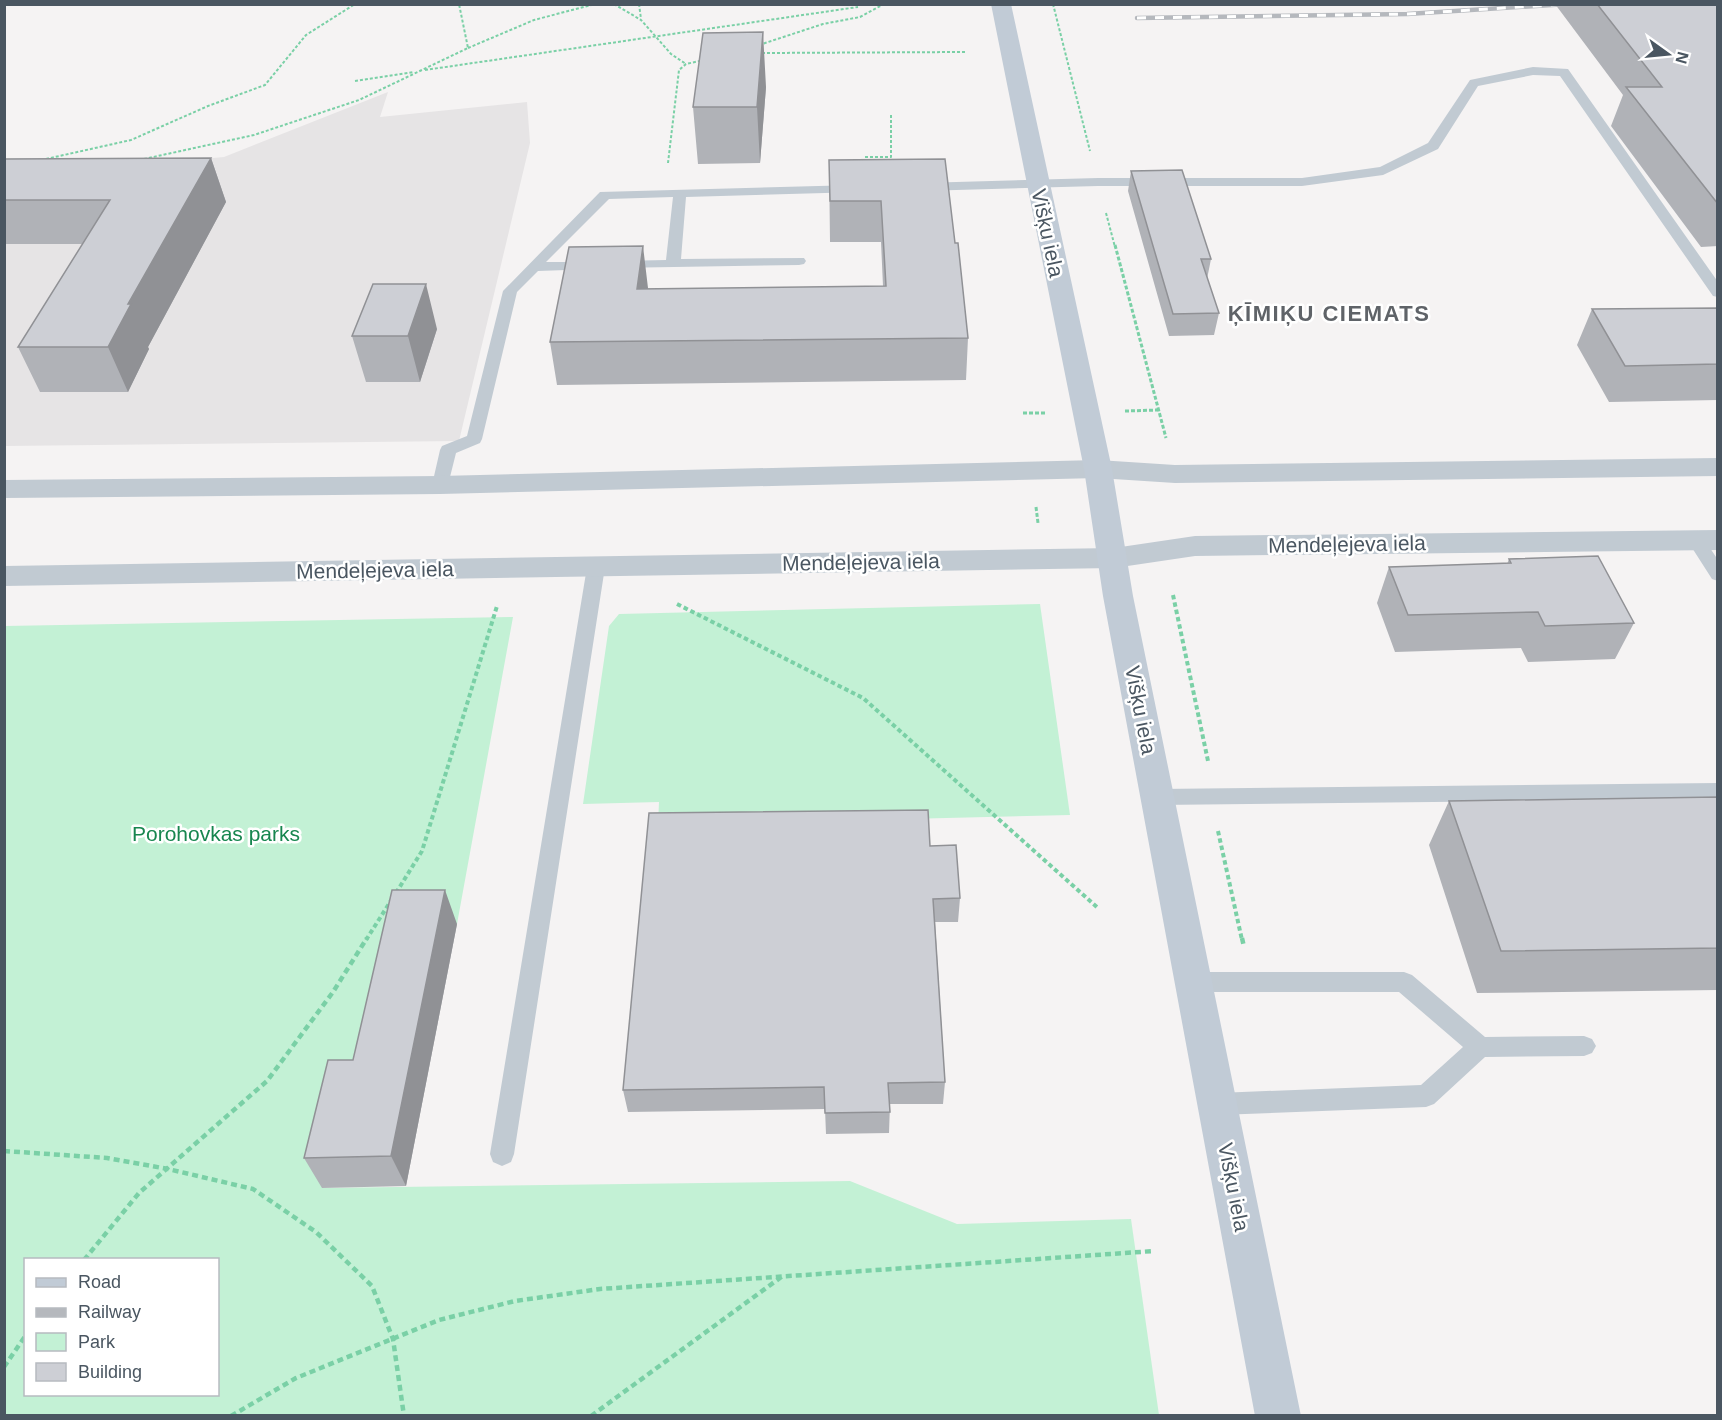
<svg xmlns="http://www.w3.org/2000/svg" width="1722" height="1420" font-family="Helvetica,sans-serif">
  <rect width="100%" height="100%" fill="#f5f3f3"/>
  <path fill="#e6e4e5" d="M388,92l-8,25 147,-15 3,41 -71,298 -454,5v-269l219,-20z"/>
  <path fill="#c3f1d5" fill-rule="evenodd" d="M1040,604l30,211 -412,10 1,-23 -76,2 26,-178 10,-12z
    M513,617l-56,307 -51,1 -84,263 528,-7 107,43 174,-5 28,196h-1154v-789zM26,1260h192v134h-192z"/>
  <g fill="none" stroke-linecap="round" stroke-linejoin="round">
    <path stroke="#7ad0a6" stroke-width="2" stroke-dasharray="3 2" stroke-linecap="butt" d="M614,4l27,16 30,34 15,10
      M639,4l2,15
      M1053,4l37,147
      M759,45l64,-21 37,-7 24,-13
      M468,48l66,-28 61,-16
      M762,53l203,-1
      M425,70l433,-63
      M355,81l59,-9
      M46,159l85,-19 77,-34 57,-21 41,-50 49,-31
      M144,159l110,-24 105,-35 109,-52 -9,-44
      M865,162v-5h26v-43
      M668,163l11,-93 7,-6 18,-4
      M1106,213l9,34"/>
    <path stroke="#7ad0a6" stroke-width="3" stroke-dasharray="4 2" stroke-linecap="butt" d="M1115,245l51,193
      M1125,411l34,-1
      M1023,413h23
      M1036,507l2,16"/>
    <path stroke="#7ad0a6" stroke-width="4" stroke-dasharray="4.5 3" stroke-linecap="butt" d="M1173,595l35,166
      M677,604l186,94 235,210
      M1218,831l24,109
      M396,893l26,-42 75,-245
      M366,940l26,-41"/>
    <path stroke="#7ad0a6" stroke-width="4.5" stroke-dasharray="6 4" stroke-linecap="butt" d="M1242,938l2,9
      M4,1151l103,7 61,11 85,20 63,43 56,54 21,53 11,77
      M84,1260l55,-67 128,-112 66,-89 34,-54
      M4,1367l22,-32
      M231,1416l65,-38 143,-58 76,-19 85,-12 554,-38
      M591,1416l193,-141"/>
    <path fill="#c1cad2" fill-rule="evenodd" d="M1533,67l35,2 150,213v15l-5,-1 -153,-220 -27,-1 -55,11 -40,63 -55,26 -81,11h-204l-177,5 -7,-4 7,-4 177,-5h204l78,-11 48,-24 42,-63z
      M856,185l7,4 -2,3 -175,5 -5,62 123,-1 2,3 -2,3 -5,1 -185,3 -2,-3 2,-3 5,-1 47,-1 7,-63 -64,2 -63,63h44l5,1 2,3 -2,3 -57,2 -21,21 -35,147 -2,4 -24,10 -8,32 -2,4h-12l-2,-4 8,-35 2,-4 25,-10 36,-145 97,-99z
      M1696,534l6,2 16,24v21l-6,-2 -25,-39 3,-4z
      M596,561l6,2 3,4 -91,587 -3,8 -9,4 -9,-4 -3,-8 97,-587 3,-4z
      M1718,783v16l-560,6 -7,-2 -3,-6 3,-6 7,-2z
      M1194,972h210l8,3 73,62 99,-1 8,3 4,7 -4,7 -8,3 -99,1 -51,47 -8,3 -208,8 -8,-3 -4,-8 4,-8 8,-3 203,-8 42,-38 -64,-55h-205l-8,-3 -3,-7 3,-7z"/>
    <path fill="#c1cad2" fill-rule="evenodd" d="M1718,458v18l-543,7 -77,-5 -658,16 -436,4v-18l436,-4 658,-16 77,5z
      M1718,530v20l-523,6 -81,12 -1110,18v-20l1110,-18 81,-12z"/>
    <path fill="#c1cbd6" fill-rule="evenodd" d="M991,4h20l101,465 21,127 168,820h-46l-152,-820 -19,-127z"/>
    <defs>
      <path id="rail" d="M1137,18l270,-4 161,-10"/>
    </defs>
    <use href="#rail" stroke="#b5b8bd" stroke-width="4.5"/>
    <use href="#rail" stroke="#fff" stroke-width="3" stroke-dasharray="9" stroke-linecap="butt"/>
  </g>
  <path fill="#b0b2b7" d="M1555,4h163v242l-17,1 -90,-121 12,-31z
    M766,87l-6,76 -62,1 -5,-57z
    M211,158l15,44 -78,145 1,2 -21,43h-88l-22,-45 65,-103h-79v-85z
    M829,160l126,83 13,95 -2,42 -409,5 -7,-43 333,-56 -2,-44h-51z
    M1131,171l80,88 -4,20 12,34 -5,22 -45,1 -41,-145z
    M1718,308v92l-109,2 -32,-57 15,-36z
    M437,329l-17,53h-54l-14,-46z
    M1509,559l125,64 -19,36 -87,3 -7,-14 -126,4 -18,-49 12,-36 118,-3z
    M1718,797v193l-241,3 -48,-148 20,-44z
    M930,846l30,52 -2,24h-23l10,160 -2,22h-53l-1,29 -63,1 -1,-25 -197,3 -5,-22z
    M457,924l-51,262 -84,2 -18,-30 49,-98z"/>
  <path fill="#909195" d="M763,32l3,55 -6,76 -3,-56z
    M211,158l15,44 -78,145 1,2 -21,43 -20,-45 20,-43z
    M643,246l5,42 -6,43 -5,-42z
    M426,284l11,45 -17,53 -12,-46z
    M445,890l12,34 -51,262 -15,-30z"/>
  <path fill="#cdcfd5" stroke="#909195" stroke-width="1.5" d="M1597,4h121v200l-92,-117h36z
    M763,32l-6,75h-64l10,-74z
    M211,158l-83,146h3l-23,43h-90l92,-147h-106v-41z
    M945,159l10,84h3l10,95 -418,4 19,-95 74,-1 -6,43 249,-3 -5,-85h-51l-1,-41z
    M1182,170l29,89h-10l18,54 -46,1 -42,-143z
    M373,284h53l-18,52h-56z
    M1718,308v56l-93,2 -33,-57z
    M1598,556l36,67 -89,3 -7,-14 -130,3 -19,-48 122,-4 -2,-4z
    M1718,797v151l-217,3 -52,-150z
    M928,810l2,36 26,-1 4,53 -27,1 12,183 -57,1 2,29 -65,1 -1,-26 -201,3 26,-277z
    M392,890h53l-54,266 -87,2 24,-98h25z"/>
  <g text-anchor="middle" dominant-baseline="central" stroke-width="5" stroke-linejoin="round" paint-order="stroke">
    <g font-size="21" fill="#4a5661" stroke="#fff">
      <text transform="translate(1048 233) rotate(78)">Višķu iela</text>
      <text transform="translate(1347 544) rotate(-1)">Mendeļejeva iela</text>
      <text transform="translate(861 562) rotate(-1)">Mendeļejeva iela</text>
      <text transform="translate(375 570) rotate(-1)">Mendeļejeva iela</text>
      <text transform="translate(1141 710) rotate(79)">Višķu iela</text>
      <text transform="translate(1234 1187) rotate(79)">Višķu iela</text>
    </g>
    <g font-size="21" fill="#17864f" stroke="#fff">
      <text x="216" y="833">Porohovkas parks</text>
    </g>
    <g font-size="22" font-weight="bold" letter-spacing="1.5" fill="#5f6368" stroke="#fff">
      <text x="1329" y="313">ĶĪMIĶU CIEMATS</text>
    </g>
  </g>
  <rect width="1722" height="1420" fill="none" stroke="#4a5661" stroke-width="12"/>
  <rect x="24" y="1258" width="195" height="138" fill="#ffffff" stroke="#b7bbc0" stroke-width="1.5"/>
  <rect x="36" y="1278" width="30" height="9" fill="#c1cbd6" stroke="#b7bbc0" stroke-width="1.5"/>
  <text x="78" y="1288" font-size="18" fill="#4a5661">Road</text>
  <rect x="36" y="1308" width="30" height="9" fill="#b5b8bd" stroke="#b7bbc0" stroke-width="1.5"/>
  <text x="78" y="1318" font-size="18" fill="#4a5661">Railway</text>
  <rect x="36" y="1333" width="30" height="18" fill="#c3f1d5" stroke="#b7bbc0" stroke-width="1.5"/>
  <text x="78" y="1348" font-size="18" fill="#4a5661">Park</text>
  <rect x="36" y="1363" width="30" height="18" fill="#cdcfd5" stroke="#b7bbc0" stroke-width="1.5"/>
  <text x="78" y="1378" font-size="18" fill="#4a5661">Building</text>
  <g transform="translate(1668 54) rotate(105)" stroke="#ffffff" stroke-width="4.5" paint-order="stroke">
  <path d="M0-4.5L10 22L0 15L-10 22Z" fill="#4a5661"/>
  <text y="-9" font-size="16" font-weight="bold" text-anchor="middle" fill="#4a5661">N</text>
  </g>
</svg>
